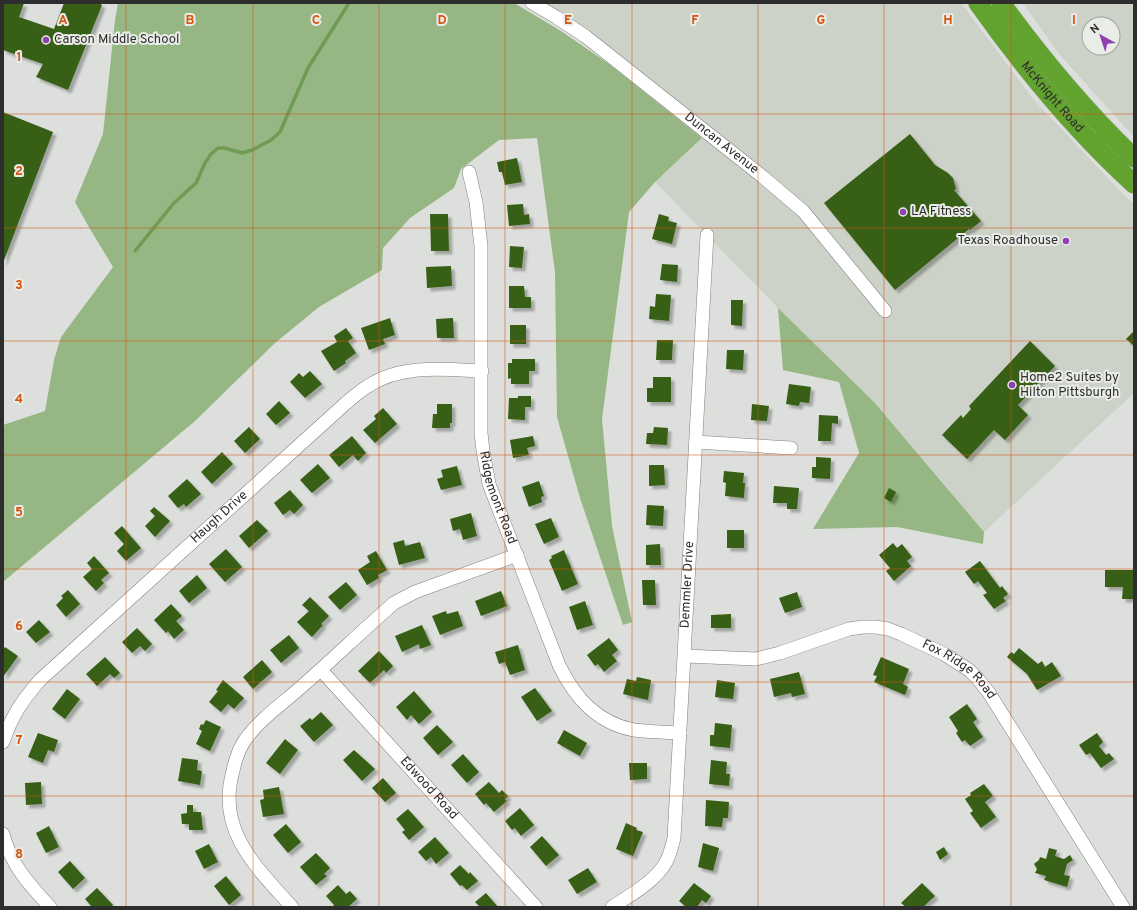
<svg xmlns="http://www.w3.org/2000/svg" width="1137" height="910" font-family="Overpass,sans-serif">
  <defs>
    <filter id="shadow"><feDropShadow dx="3.5" dy="3.5" stdDeviation="1" flood-color="#0004"/></filter>
  </defs>
  <rect width="100%" height="100%" fill="#dcdfdb"/>
  <path fill="#ccd2c8" fill-rule="evenodd" d="M532,3h429l73,97 90,95 10,9v189l-150,139 -110,-130 -96,-94 -123,-126 52,-48z
    M1023,3h111v134l-75,-83zM1089,24h24v24h-24z"/>
  <path fill="#96b783" d="M118,3h396l47,28 48,33 93,74 -47,44 -26,30 -27,207 10,107 20,96 -9,3 -43,-127 -23,-81 -2,-145 -18,-134 -38,2 -38,29 -7,19 -44,30 -27,30 -1,22 -63,37 -44,36 -80,78 -192,161v-157l42,-14 9,-51 7,-23 52,-70 -23,-38 -15,-27 28,-68 12,-114z
    M778,308l96,94 110,130 -1,12 -86,-17 -84,2 46,-76 -20,-71 -56,-12z"/>
  <g fill="none" stroke-linecap="round" stroke-linejoin="round">
    <path stroke="#6f9b53" stroke-width="3.5" d="M135,251l39,-48 22,-20 9,-20 6,-9 7,-6h7l17,5 10,-3 19,-10 9,-8 28,-64 41,-65"/>
  </g>
  <path fill="#375f15" filter="url(#shadow)" d="M3,3h21l-5,14 35,12 10,-26h35l3,2 -34,85 -32,-13 7,-13 -40,-14z
    M3,112l50,20 -50,131z
    M910,134l25,31 13,8 5,5 3,11 -2,1 27,31 -11,9 -1,-1 -74,61 -71,-87z
    M517,158l5,24 -17,3 -3,-13h-3l-2,-10z
    M523,204l1,11 5,-1 1,10 -21,2 -2,-21z
    M430,214h18l1,37h-18z
    M659,214l10,3 -1,4 9,2 -5,21 -20,-5z
    M510,246l14,1 -2,21 -13,-1z
    M662,264l16,1 -1,17 -17,-2z
    M451,266l1,20 -25,2 -1,-21z
    M509,286h15l1,11h6v11h-22z
    M656,294l15,1 -2,26 -20,-2 1,-13 5,1z
    M731,300h12l-1,26 -11,-1z
    M390,318l5,17 -12,4 2,5 -16,6 -8,-22z
    M453,318l1,20h-17l-1,-19z
    M510,325h16v19h-16z
    M346,328l7,10 -5,3 8,12 -11,8 1,2 -12,8 -13,-20 16,-9 -3,-6z
    M1134,331v15l-8,-7z
    M657,340h16l-1,20h-16z
    M1030,341l25,25 -37,39 10,10 -23,25 -11,-10 -27,29 -25,-24 19,-20 2,3 8,-9 -2,-3z
    M727,350h17l-1,20 -17,-1z
    M512,359h23v12h-6v13h-18v-6l-3,1v-16h4z
    M310,371l12,13 -17,14 -15,-16 9,-9 4,4z
    M653,377h18v25h-24v-14h6z
    M789,384l22,3 -2,16 -9,-1 -1,4 -13,-2z
    M518,396h13v11h-6v13l-17,-1 1,-21h9z
    M279,401l11,12 -14,12 -10,-11z
    M437,404h15v19h-2v5h-18l1,-14h4z
    M752,404l17,2 -2,15 -16,-1z
    M383,408l14,16 -22,19 -12,-13 13,-11 -2,-3z
    M819,415l19,1v8l-6,-1 -1,18h-13z
    M249,427l11,12 -15,14 -11,-12z
    M654,427l14,1 -1,17 -21,-1 1,-11h6z
    M352,436l14,17 -8,8 -5,-6 -14,12 -10,-12z
    M533,436l2,10 -8,2 2,7 -16,3 -3,-18z
    M222,452l11,12 -21,20 -11,-12z
    M816,457l15,1 -1,21 -18,-1v-11h4z
    M318,464l12,14 -18,15 -12,-13z
    M649,465h15l1,20 -16,1z
    M457,466l5,19 -21,5 -4,-11 6,-2 -2,-7z
    M724,471l20,2 -1,10h2l-1,15 -19,-2 1,-13 -3,-1z
    M187,479l14,15 -15,13 -2,-3 -6,4 -10,-12z
    M539,481l5,15 -3,1 1,5 -13,5 -7,-20z
    M774,486l25,2 -2,21h-10v-6h-14z
    M889,488l7,4 -5,10 -7,-4z
    M290,490l13,15 -9,9 -4,-4 -7,5 -9,-12z
    M647,505l17,1 -1,20 -17,-1z
    M154,507l16,14 -15,16 -10,-11 10,-10 -5,-5z
    M471,513l6,23 -14,4 -3,-11 -7,2 -3,-12z
    M551,518l8,19 -15,7 -9,-20z
    M257,520l11,11 -19,17 -10,-12z
    M122,526l19,22 -15,13 -9,-10 7,-7 -10,-11z
    M727,530h17v18h-17z
    M404,540l1,6 15,-4 5,16 -26,7 -6,-22z
    M893,543l4,5 5,-4 10,13 -5,4 4,5 -17,15 -8,-10 4,-3 -11,-13z
    M660,544l1,21h-15v-20z
    M226,549l16,18 -17,15 -16,-18z
    M564,550l14,34 -16,7 -13,-31 3,-2 -1,-2z
    M376,551l11,19 -9,5 1,3 -12,7 -9,-15 12,-8 -3,-6z
    M94,556l15,17 -8,7 3,3 -8,8 -13,-14 9,-8 -5,-6z
    M980,561l20,27 2,-2 6,8 -5,4 3,3 -12,8 -11,-14 4,-2 -9,-12 -4,3 -9,-12z
    M1105,570h29v29h-12l1,-12h-18z
    M197,575l10,13 -18,15 -10,-12z
    M642,580h13l1,25h-13z
    M346,582l11,13 -17,15 -12,-13z
    M68,590l12,14 -14,13 -10,-12 7,-7 -2,-2z
    M501,591l6,15 -26,10 -6,-15z
    M797,592l5,15 -17,6 -6,-15z
    M310,597l19,19 -8,8 2,1 -11,12 -15,-15 12,-11 -7,-6z
    M585,601l8,24 -16,5 -8,-23z
    M171,604l11,12 -6,5 8,9 -10,9 -6,-8 -2,2 -12,-13z
    M446,611l1,3 11,-3 5,15 -23,9 -8,-19z
    M731,614v14h-20v-13z
    M39,620l11,12 -14,11 -10,-11z
    M422,625l9,20 -11,4 -1,-5 -17,8 -7,-16z
    M137,628l15,16 -7,7 -5,-5 -8,7 -10,-11z
    M289,635l10,13 -18,15 -11,-13z
    M609,638l9,12 -6,5 5,6 -13,11 -6,-8 -3,2 -8,-11z
    M518,645l7,25 -15,5 -5,-13 -6,2 -4,-12z
    M5,647l13,9 -15,21v-27z
    M1019,648l19,16 4,-3 3,6 7,-5 9,14 -24,14 -10,-16 -20,-17 4,-5 3,2z
    M379,651l14,15 -7,7 -2,-3 -14,13 -12,-12z
    M105,657l15,16 -6,5 -4,-4 -13,12 -11,-12z
    M881,657l28,12 -6,15 5,3 -3,8 -31,-13 3,-6 -4,-1z
    M262,660l10,12 -19,17 -10,-12z
    M799,672l6,22 -13,3 -1,-4 -17,4 -4,-18z
    M637,677l14,3 -3,20 -25,-6 4,-15 9,2z
    M223,680l21,18 -10,11 -6,-5 -7,8 -12,-10 9,-11 -2,-1z
    M717,680l18,3 -2,16 -18,-2z
    M535,688l17,23 -15,10 -16,-24z
    M67,689l13,10 -15,20 -13,-10z
    M414,691l18,21 -13,12 -8,-9 -4,5 -11,-13z
    M967,704l10,15 -4,3 10,15 -13,9 -5,-6 -3,2 -6,-9 2,-2 -9,-14z
    M321,712l12,13 -19,17 -14,-16 10,-8 2,2z
    M206,720l15,7 -11,24 -14,-7 6,-13 -3,-2 2,-5 2,1z
    M715,723l17,2 -2,23 -20,-2v-11h4z
    M437,725l16,17 -15,13 -15,-17z
    M564,730l23,13 -7,13 -23,-13z
    M38,733l20,7 -4,12 -6,-2 -5,13 -15,-6z
    M1097,733l6,9 -4,4 7,9 3,-2 5,6 -13,9 -11,-15 -4,2 -7,-10z
    M285,739l13,11 -18,24 -14,-11z
    M354,750l21,19 -13,12 -19,-21z
    M463,754l16,18 -12,11 -16,-18z
    M182,758l16,2 -1,10 5,1 -2,14 -22,-4z
    M711,760l16,2 -1,12h4l-1,12 -20,-2z
    M629,763h18v16l-17,1z
    M383,778l13,15 -11,9 -13,-14z
    M41,782l1,22 -16,1 -1,-22z
    M489,782l10,11 3,-3 6,6 -3,3 2,2 -13,11 -8,-9 -2,2 -9,-11z
    M984,784l9,12 -8,6 11,15 -15,11 -11,-15 3,-2 -8,-12 6,-4 -1,-2z
    M279,787l5,27 -21,3 -3,-17 4,-1 -1,-9z
    M706,800l23,2 -1,16h-5l-1,9 -17,-1z
    M187,805h6v7h8l2,18h-14v-6h-7l-1,-10 6,-1z
    M520,808l14,17 -13,11 -6,-8 -3,2 -7,-9z
    M408,809l16,18 -15,13 -7,-8 3,-2 -9,-11z
    M626,823l11,5 -1,2 7,2 -10,24 -17,-7z
    M286,824l15,18 -13,11 -15,-18z
    M49,826l10,21 -13,6 -10,-20z
    M542,836l17,19 -13,11 -16,-19z
    M435,837l14,16 -13,11 -5,-7 -5,4 -8,-9z
    M703,843l16,5 -6,23 -15,-4z
    M209,844l9,18 -14,7 -9,-18z
    M944,847l4,7 -8,6 -4,-8z
    M1049,848l8,2 -2,6 9,3 6,-4 3,5 -6,4 -3,11 6,1 -3,11 -23,-7 2,-4 -11,-3 2,-4 -3,-5 5,-4 1,-3 6,2z
    M316,853l14,15 -6,6 3,2 -11,9 -16,-18z
    M70,861l15,17 -12,11 -15,-17z
    M460,865l9,9 1,-2 8,9 -11,9 -5,-5 -2,1 -10,-12z
    M588,868l9,14 -20,12 -9,-14z
    M226,876l15,19 -12,10 -15,-19z
    M694,883l17,13 -5,7 -4,-3 -5,7h-11l-7,-6z
    M922,883l13,13 -12,11h-17l-5,-4z
    M338,885l8,9 4,-3 7,8 -9,8h-15l1,-2 -8,-9z
    M97,888l16,17 -2,2h-19l-7,-8z
    M486,893l12,14h-18l-5,-5z"/>
  <g fill="none" stroke-linecap="round" stroke-linejoin="round">
    <defs>
      <g id="minor">
        <path id="s1" d="M532,3l24,14 29,19 178,141 40,34 82,100"/>
        <path id="s2" d="M469,172l7,30 5,44v187l2,18 6,33 70,181c16,33 38,58 75,65 15,2 31,2 46,3"/>
        <path d="M696,442l95,6"/>
        <path id="s3" d="M685,656l71,3 24,-6 69,-24 14,-2h12l13,2 13,5 43,20 25,16 9,9 11,14 134,214"/>
        <path id="s4" d="M321,670l215,237"/>
        <path id="s5" d="M3,742c9,-27 19,-41 37,-62l306,-277c7,-6 14,-12 22,-17 33,-22 76,-17 114,-15"/>
        <path d="M3,834c8,31 26,50 47,73"/>
        <path d="M292,907c-36,-40 -76,-77 -59,-136 2,-10 6,-22 12,-31 14,-20 37,-36 55,-52 32,-28 62,-57 94,-85l21,-11 102,-37"/>
        <path id="s6" d="M612,907c17,-11 44,-26 54,-45 4,-7 6,-16 8,-24l33,-603"/>
      </g>
      <g id="highway">
        <path id="s7" d="M978,3c46,65 97,127 156,181"/>
        <path d="M1001,3c40,55 84,108 133,155"/>
      </g>
    </defs>
    <use href="#minor" stroke="#7f817d" stroke-width="14"/>
    <use href="#highway" stroke="#bbbcbb" stroke-width="20"/>
    <use href="#minor" stroke="#fff" stroke-width="13"/>
    <use href="#highway" stroke="#62a22e" stroke-width="19"/>
  </g>
  <path fill="none" stroke="#d5550f" stroke-width="1" stroke-opacity="0.55" d="M126,3v904M253,3v904M379,3v904M505,3v904M632,3v904M758,3v904M884,3v904M1011,3v904M3,114h1131M3,228h1131M3,341h1131M3,455h1131M3,569h1131M3,682h1131M3,796h1131"/>
  <g fill="#8f41b1" stroke="#eaece8" stroke-width="1.5">
    <circle cx="46" cy="40" r="4"/>
    <circle cx="903" cy="212" r="4"/>
    <circle cx="1066" cy="241" r="4"/>
    <circle cx="1012" cy="385" r="4"/>
  </g>
  <g text-anchor="middle" dominant-baseline="central" stroke-width="4" stroke-linejoin="round" paint-order="stroke">
    <g font-size="13" fill="#2c2d2c" stroke="#eaece8" text-anchor="start">
      <text x="54" y="40">Carson Middle School</text>
      <text x="911" y="212">LA Fitness</text>
      <text x="1058" y="241" text-anchor="end">Texas Roadhouse</text>
      <text x="1020" y="378">Home2 Suites by<tspan x="1020" dy="15">Hilton Pittsburgh</tspan></text>
    </g>
    <g font-size="13" fill="#2c2d2c" stroke="#eaece8">
      <text stroke="none"><textPath href="#s7" startOffset="120">McKnight Road</textPath></text>
      <text stroke="none"><textPath href="#s1" startOffset="236">Duncan Avenue</textPath></text>
      <text stroke="none"><textPath href="#s2" startOffset="329">Ridgemont Road</textPath></text>
      <text stroke="none"><textPath href="#s5" startOffset="315">Haugh Drive</textPath></text>
      <text stroke="none"><textPath href="#s6" startOffset="350">Demmler Drive</textPath></text>
      <text stroke="none"><textPath href="#s3" startOffset="291">Fox Ridge Road</textPath></text>
      <text stroke="none"><textPath href="#s4" startOffset="160">Edwood Road</textPath></text>
    </g>
  </g>
  <g font-size="13" text-anchor="middle" font-weight="bold" fill="#d5550f" stroke="#eaece8" stroke-width="4" stroke-linejoin="round" paint-order="stroke">
    <text x="63" y="24">A</text>
    <text x="190" y="24">B</text>
    <text x="316" y="24">C</text>
    <text x="442" y="24">D</text>
    <text x="568" y="24">E</text>
    <text x="695" y="24">F</text>
    <text x="821" y="24">G</text>
    <text x="948" y="24">H</text>
    <text x="1074" y="24">I</text>
    <text x="19" y="61">1</text>
    <text x="19" y="175">2</text>
    <text x="19" y="289">3</text>
    <text x="19" y="403">4</text>
    <text x="19" y="516">5</text>
    <text x="19" y="630">6</text>
    <text x="19" y="744">7</text>
    <text x="19" y="858">8</text>
  </g>
  <rect width="1137" height="910" fill="none" stroke="#2c2d2c" stroke-width="8"/>
  <g transform="translate(1101 36) rotate(320)"><circle r="19" fill="#eaece8" stroke="#9ea09d"/>
  <path d="M0-3L7 15L0 10L-7 15Z" fill="#8f41b1"/>
  <text y="-6" font-size="11" font-weight="bold" text-anchor="middle" fill="#2c2d2c">N</text>
  </g>
</svg>
